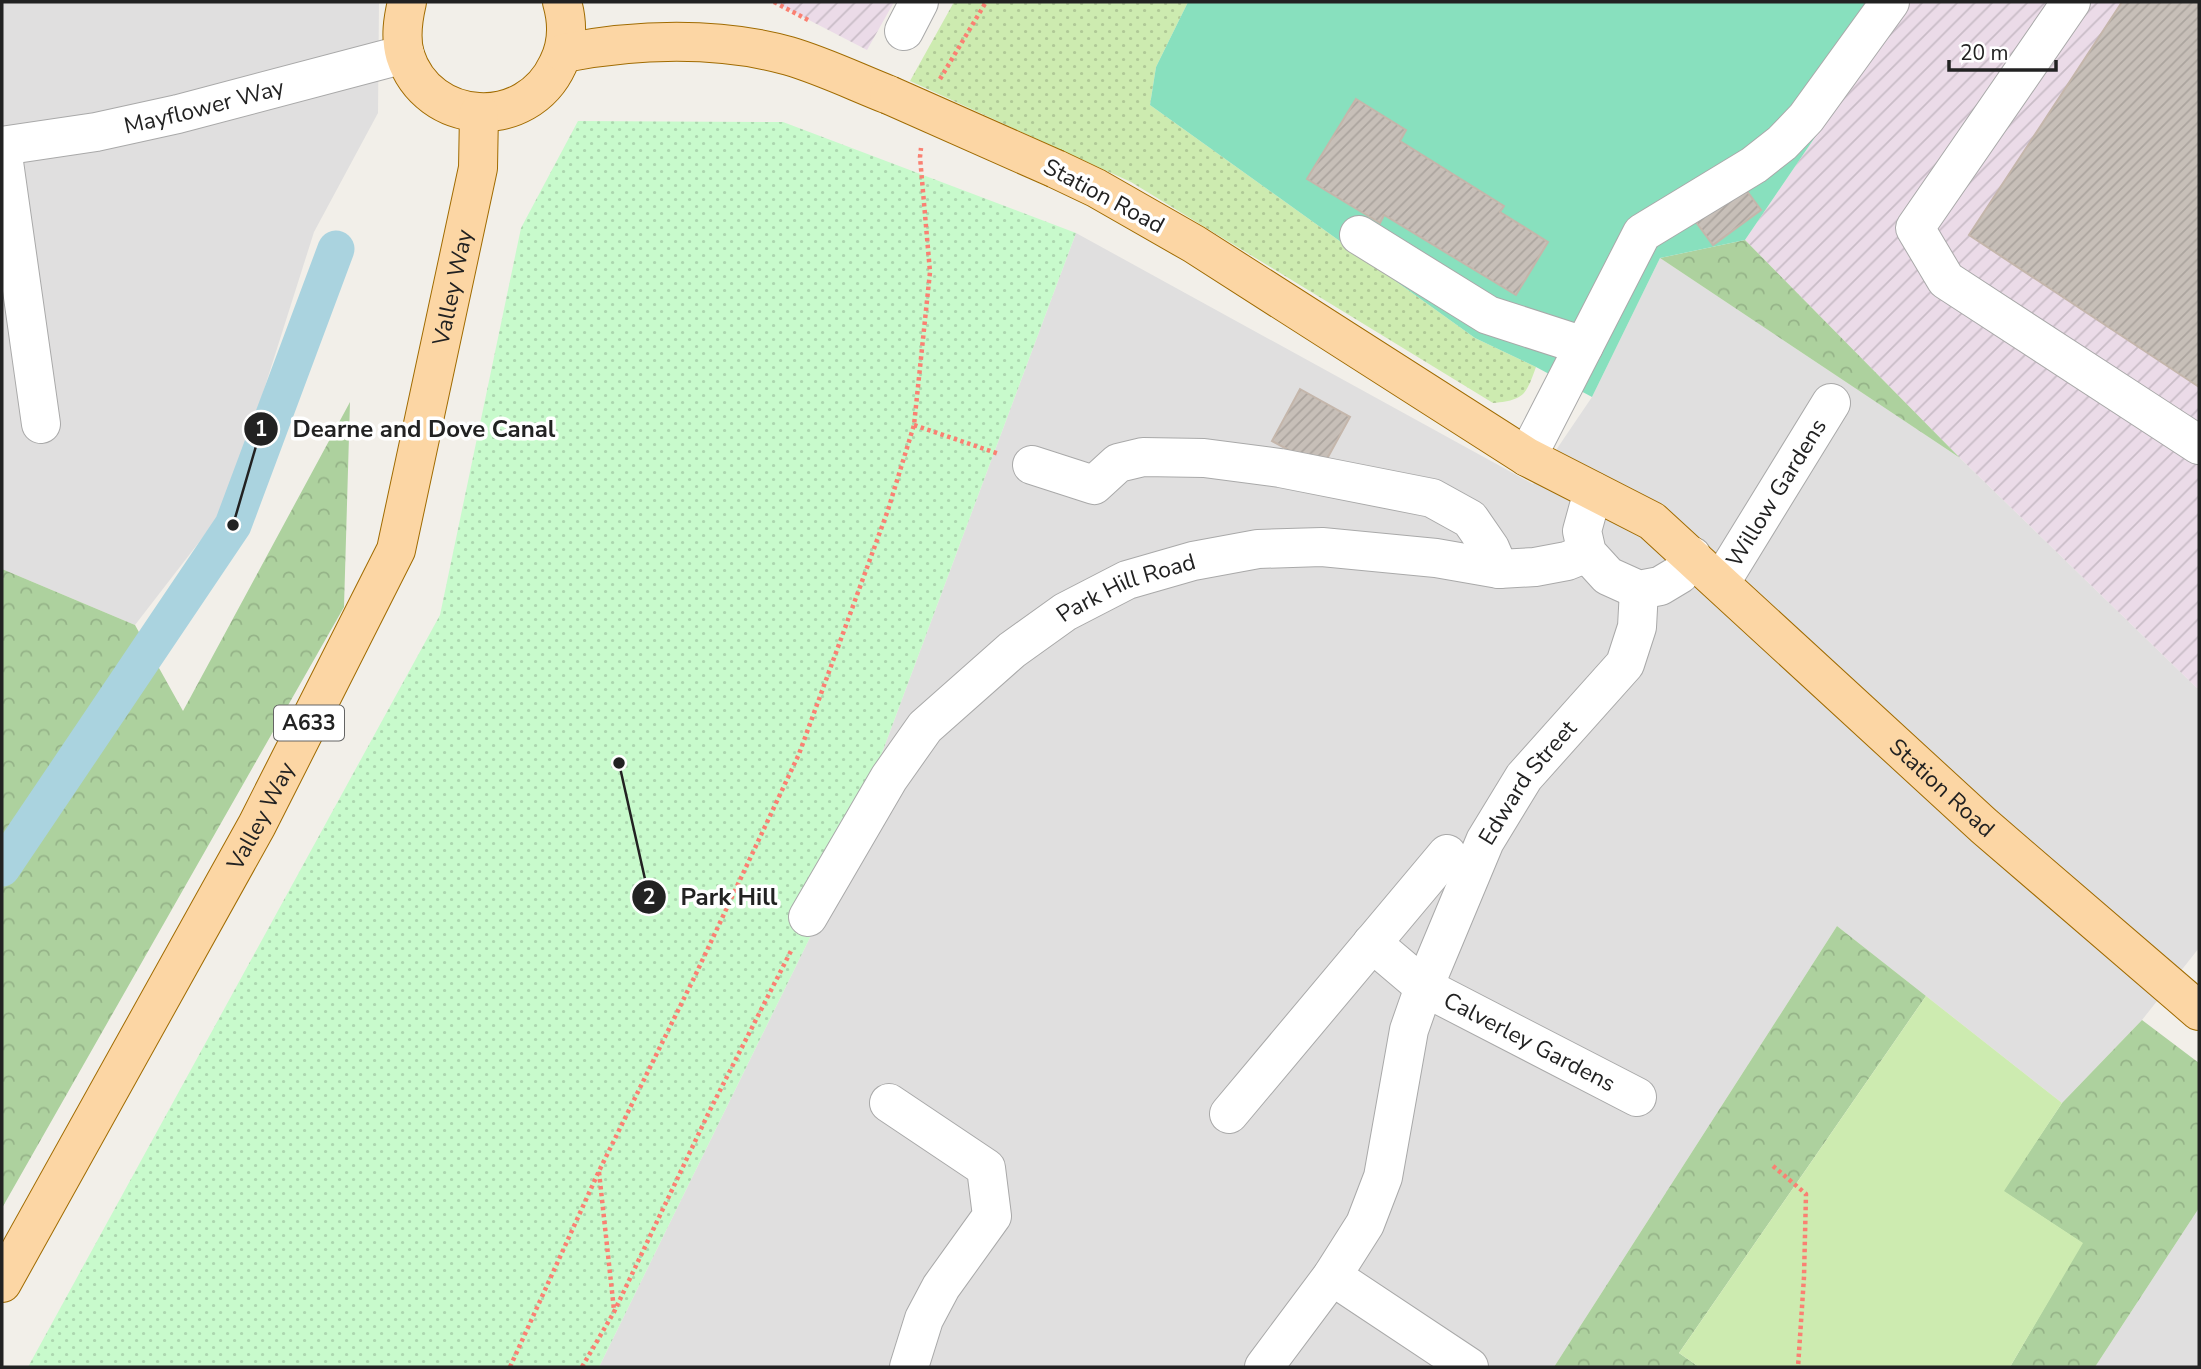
<svg xmlns="http://www.w3.org/2000/svg" width="2201" height="1369" font-family="'Nunito Sans',sans-serif">
  <defs>
    <pattern id="industrial-furrows" width="10" height="10" patternUnits="userSpaceOnUse" patternTransform="scale(1.75)"><rect width="10" height="10" fill="#ebdbe8"/><path d="M-1 1l2-2M0 10L10 0M9 11l2-2" fill="none" stroke="#c9bcc7"/></pattern>
    <pattern id="grass-dots" width="8" height="8" patternUnits="userSpaceOnUse" patternTransform="scale(1.75)"><rect width="8" height="8" fill="#cdebb0"/><path d="M2 2h.1M6 6h.1" fill="none" stroke="#b0c997" stroke-width="1.8" stroke-linecap="round"/></pattern>
    <pattern id="forest-crowns" width="20" height="18" patternUnits="userSpaceOnUse" patternTransform="scale(1.75)"><rect width="20" height="18" fill="#add19e"/><path d="M2 6a3 3 0 1 1 6 0M12 15a3 3 0 1 1 6 0" fill="none" stroke="#95b388"/></pattern>
    <pattern id="park-dots" width="8" height="8" patternUnits="userSpaceOnUse" patternTransform="scale(1.75)"><rect width="8" height="8" fill="#c8facc"/><path d="M2 2h.1M6 6h.1" fill="none" stroke="#acd6af" stroke-width="1.8" stroke-linecap="round"/></pattern>
    <pattern id="building-hatch" width="6" height="6" patternUnits="userSpaceOnUse" patternTransform="scale(1.75)"><rect width="6" height="6" fill="#c7bfb8"/><path d="M-1 1l2-2M0 6l6-6M5 7l2-2" fill="none" stroke="#aba49e"/></pattern>
  </defs>
  <rect width="100%" height="100%" fill="#f2efe9"/>
  <path fill="#e0dfdf" d="M2,2h377l-1,111 -64,119 -87,274 -92,119 -133,-56z
    M1076,233l457,251 59,-87 68,-139 300,200 239,232v258l-57,72 -80,83 -225,-177 -283,441h-955l224,-456z
    M2199,1208v159h-104z"/>
  <path fill="url(#industrial-furrows)" d="M774,2h120l-27,48z
    M1907,2h292v688l-239,-232 -215,-218z"/>
  <path fill="url(#grass-dots)" d="M954,2h234l-32,65 -6,38 325,233 61,29c-10,28 -12,33 -43,36l-362,-221 -221,-101z"/>
  <path fill="url(#forest-crowns)" d="M1745,240l215,218 -300,-200z
    M350,402l-6,205 -342,601v-639l133,56 48,86z
    M1837,926l89,70 -247,357 20,14h-145z
    M2142,1020l57,43v145l-104,159h-85l72,-124 -79,-52 59,-88z"/>
  <path fill="url(#park-dots)" d="M578,121l205,1 293,111 -253,678 -224,456h-571l412,-752 81,-387z"/>
  <path fill="#cdebb0" d="M1926,996l136,107 -58,88 79,52 -73,124h-311l-20,-14z"/>
  <path fill="#88e0be" d="M1188,2h719l-162,238 -85,18 -68,139 -56,-30 -61,-29 -325,-233 6,-38z"/>
  <g fill="none" stroke-linecap="round" stroke-linejoin="round">
    <path stroke="#aad3df" stroke-width="37" d="M2,868l231,-343 103,-276"/>
  </g>
  <path fill="url(#building-hatch)" stroke="#c4b6ab" stroke-width="2" d="M2122,2h77v385l-230,-152z
    M1356,99l50,31 -6,11 104,65 -4,6 48,30 -32,53 -132,-80 -4,8 -73,-44z
    M1741,183l20,27 -48,35 -20,-27z
    M1300,389l50,28 -28,51 -50,-27z"/>
  <g fill="none" stroke-linecap="round" stroke-linejoin="round">
    <defs>
      <g id="minor">
        <path d="M2071,2l-156,226 31,52 253,165"/>
        <path d="M904,31l15,-29"/>
        <path id="s1" d="M2,146l94,-14 82,-18 227,-60"/>
        <path d="M2,148l39,276"/>
        <path d="M1359,235l129,80 96,31"/>
        <path d="M1527,457l115,-224 112,-68 28,-22 24,-25 84,-116"/>
        <path d="M1032,465l62,20 24,-22 25,-6 61,1 76,10 152,30 38,21 20,29 9,21"/>
        <path d="M1593,491l-11,40 5,22 21,23 31,14 21,-4 20,-12 12,-18"/>
        <path id="s2" d="M1721,582l110,-179"/>
        <path id="s3" d="M808,917l81,-139 36,-51 87,-77 53,-38 62,-32 66,-19 65,-12 64,-2 114,11 63,11 36,-2 32,-6 20,-8"/>
        <path id="s4" d="M1372,943l52,44 213,110"/>
        <path d="M889,1103l97,65 6,48 -51,71 -17,32 -15,48"/>
        <path d="M1229,1114l218,-260"/>
        <path d="M1332,1276l137,91"/>
        <path id="s5" d="M1264,1367l68,-91 33,-52 18,-47 26,-147 15,-43 61,-146 39,-64 101,-113 12,-37 2,-37"/>
      </g>
      <g id="major">
        <path d="M407,2c-4,17 -7,35 -2,53 23,72 122,77 153,9 10,-20 10,-41 4,-62"/>
        <path d="M564,53c71,-14 154,-17 225,3 34,10 67,26 100,39"/>
        <path id="s6" d="M1056,169l40,19 98,56 333,213 125,64 332,305 215,185"/>
        <path id="s7" d="M2,1283l255,-458 139,-275 82,-382 1,-55"/>
      </g>
    </defs>
    <use href="#minor" stroke="#a9a9a9" stroke-width="40"/>
    <use href="#major" stroke="#a06b00" stroke-width="40"/>
    <path stroke="#fa8072" stroke-width="4.5" stroke-dasharray="3.5 3.5" stroke-linecap="butt" d="M774,2l36,19
      M940,79l46,-77
      M914,425l85,29
      M1773,1166l33,28 -2,83 -6,90
      M599,1172l15,138
      M510,1367l89,-196 95,-193 105,-224 89,-244 26,-85 16,-153 -10,-115 1,-9
      M582,1367l32,-55 95,-200 83,-163"/>
    <use href="#minor" stroke="#fff" stroke-width="38"/>
    <use href="#major" stroke="#fcd6a4" stroke-width="38"/>
    <defs>
      <path id="major-bridge" d="M889,95l167,74"/>
    </defs>
    <use href="#major-bridge" stroke="#a06b00" stroke-width="40" stroke-linecap="butt"/>
    <use href="#major-bridge" stroke="#fcd6a4" stroke-width="38"/>
  </g>
  <g text-anchor="middle" dominant-baseline="central" stroke-width="7" stroke-linejoin="round" paint-order="stroke">
    <rect fill="#fff" stroke="#646464" stroke-width="2" x="274" y="705.5" width="70" height="35" rx="5"/>
    <g font-size="21" font-weight="bold" fill="#222">
      <text x="309" y="723">A633</text>
    </g>
    <g font-size="23" fill="#222" stroke="#fff">
      <text stroke="none"><textPath href="#s1" startOffset="206">Mayflower Way</textPath></text>
      <text transform="translate(1104 196) rotate(28)">Station Road</text>
      <text stroke="none"><textPath href="#s7" startOffset="1101">Valley Way</textPath></text>
      <text stroke="none"><textPath href="#s2" startOffset="105">Willow Gardens</textPath></text>
      <text stroke="none"><textPath href="#s3" startOffset="471">Park Hill Road</textPath></text>
      <text stroke="none"><textPath href="#s5" startOffset="651">Edward Street</textPath></text>
      <text stroke="none"><textPath href="#s6" startOffset="1087">Station Road</textPath></text>
      <text stroke="none"><textPath href="#s7" startOffset="534">Valley Way</textPath></text>
      <text stroke="none"><textPath href="#s4" startOffset="187">Calverley Gardens</textPath></text>
    </g>
  </g>
  <path fill="none" stroke="#222" stroke-width="2.5" d="M233 525L261 429M619 763L649 897"/>
  <g fill="#222" stroke="#fff" stroke-width="2.5">
    <circle cx="233" cy="525" r="7"/>
    <circle cx="619" cy="763" r="7"/>
    <circle cx="261" cy="429" r="18"/>
    <circle cx="649" cy="897" r="18"/>
  </g>
  <g font-size="21" text-anchor="middle" font-weight="bold" fill="#fff">
    <text x="261" y="436">1</text>
    <text x="649" y="904">2</text>
  </g>
  <g font-size="24" text-anchor="middle" font-weight="bold" fill="#222" stroke="#fff" stroke-width="7" stroke-linejoin="round" paint-order="stroke">
    <text x="424" y="437">Dearne and Dove Canal</text>
    <text x="729" y="905">Park Hill</text>
  </g>
  <rect width="2201" height="1369" fill="none" stroke="#222222" stroke-width="7"/>
  <path d="M1949 60v10h107v-10" fill="none" stroke="#222222" stroke-width="3.5"/>
  <text x="1960" y="60" font-size="21" fill="#222222" stroke="#ffffff" stroke-width="5" paint-order="stroke">20 m</text>
</svg>
